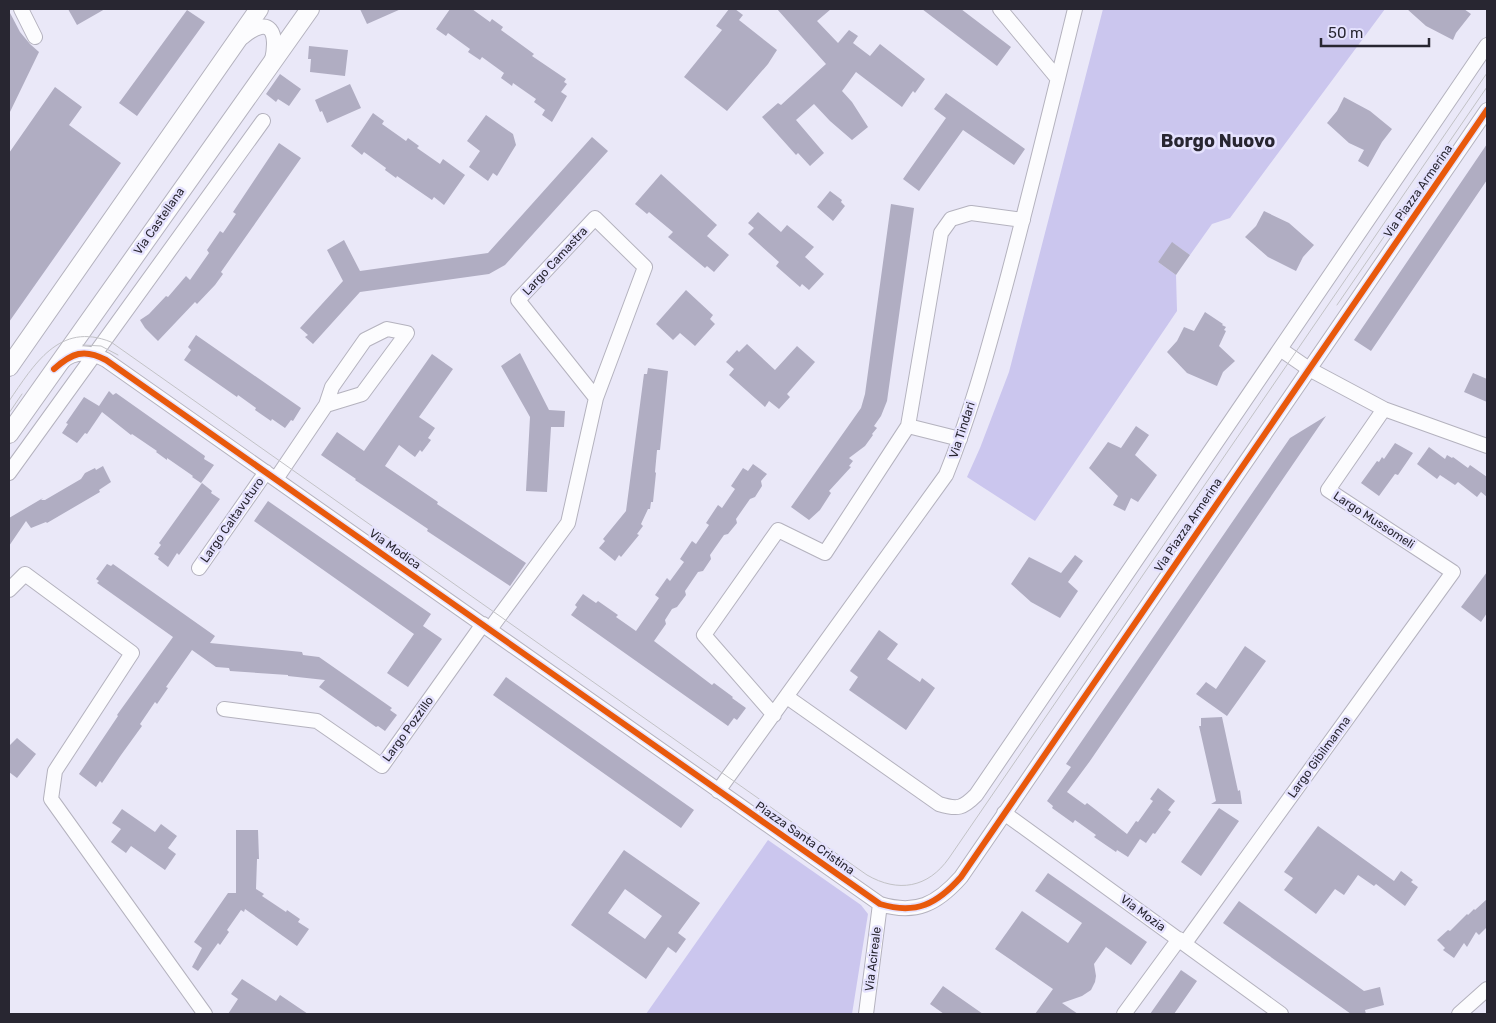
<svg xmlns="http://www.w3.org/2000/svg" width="1496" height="1023" font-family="Rubik,sans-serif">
  <rect width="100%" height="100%" fill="#eae8f8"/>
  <path fill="#cbc6ee" d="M1103,9h282l-155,209 -18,6 -22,31 -17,-12 -15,19 18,13 1,36 -142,210 -68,-44 13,-29 29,-76z
    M768,840l93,65 7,9 -16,100h-206z"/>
  <path fill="#b0adc2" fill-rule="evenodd" d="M68,9h37l-28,16z
    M360,9h41l-34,15z
    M450,9h22l18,13 2,-3 11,8 -2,3 33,24 -2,2 34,23 -2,3 3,2 -6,8 6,4 -15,26 -10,-7 3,-5 -11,-8 2,-3 -23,-16 -1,3 -11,-8 3,-5 -22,-16 -2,3 -12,-8 2,-3 -22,-16 -2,3 -10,-7z
    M729,9h6l8,6 -4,5 38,30 -9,14 -41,47 -43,-34 38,-47 -6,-4z
    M777,9h54l-14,12 21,22 11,-13 9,6 -5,7 17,13 10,-12 45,35 -10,14 -2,-2 -11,16 -46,-35 -14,19 10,11 16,25 -16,13 -22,-19 -16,-17 -18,16 28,33 -14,13 -12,-13 -2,2 -34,-38 16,-14 3,2 45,-41z
    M922,9h39l50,38 -14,19z
    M1407,9h57l7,5 -15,19 -3,7 -27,-14z
    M187,10l18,12 -68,94 -18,-13z
    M9,11l11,21 10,12 9,8 -30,62z
    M309,46l39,4 -3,26 -35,-4 1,-13h-3z
    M280,74l21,15 -12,17 -11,-7 -2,3 -10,-8z
    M350,84l11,24 -34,15 -5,-12 -2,1 -5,-12z
    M55,87l27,20 -13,18 52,38 -112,159v-169z
    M946,93l79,56 -11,16 -51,-35 -44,61 -16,-12 43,-61 -12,-9z
    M1344,97l26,14 22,18 -10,13 -14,25 -10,-6 6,-11 -15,-7 -22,-20 10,-12z
    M373,113l11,8 -2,3 24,17 2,-3 11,8 -2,2 23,16 3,-5 22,16 -21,30 -10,-8 -2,3 -35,-24 -1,2 -11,-8 1,-2 -22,-16 -2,3 -11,-9z
    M486,115l27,19 3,11 -19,31 -4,-3 -5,8 -19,-14 11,-16 -13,-10z
    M592,137l16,14 -103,114 -16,9 -129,18 -47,52 -8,-7 3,-2 -8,-7 43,-47 -16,-31 17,-10 16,31 128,-18z
    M279,143l22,15 -80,114 2,2 -8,11 -18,19 -2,-2 -37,39 -13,-13 -5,-8 9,-6 17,-18 2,1 18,-21 4,4 19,-27 -2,-3 13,-19 3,2 13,-19 -3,-2z
    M1487,144v36l-116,171 -17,-11z
    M661,174l56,51 -10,11 22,19 -15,17 -7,-6 -2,2 -37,-31 5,-5 -24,-20 -2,2 -12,-10z
    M830,191l12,9 -1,2 4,4 -12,15 -16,-14z
    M891,204l23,4 -27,193 -6,15 -7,10 3,2 -5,6 1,1 -8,11 -16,12 4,3 -4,5 2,1 -22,24 2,2 -11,17 -11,10 -18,-13 70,-99 4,-14z
    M1264,211l25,12 25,22 -11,12 -7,14 -28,-14 -23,-20 11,-11z
    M758,212l23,20 6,-7 27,22 -9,10 19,17 -15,16 -7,-6 -2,3 -24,-21 3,-4 -31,-28 6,-6 -6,-5z
    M1172,242l18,13 -14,20 -18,-13z
    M686,290l27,25 -3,4 5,5 -20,22 -15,-13 -7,7 -17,-16z
    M1205,312l18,12 -1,1 4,2 -2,3 2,1 -7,15 16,15 -12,11 -6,14 -30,-13 -20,-21 10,-11 7,-14 10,4z
    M196,335l105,73 -8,13 -2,-1 -6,8 -13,-9 -1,2 -16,-11 1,-2 -18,-13 -1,2 -53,-37 7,-10 -3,-3z
    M747,344l28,26 22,-24 18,16 -28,32 3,3 -11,12 -10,-8 -4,6 -36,-32 5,-6 -8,-7 11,-12 2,2z
    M520,353l29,57 16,1 -1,16h-13l-4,65 -21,-1 4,-74 -29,-51z
    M432,354l21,15 -34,48 16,11 -7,10 3,2 -9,12 -2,-2 -5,7 -16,-12 -14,21 53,36 -1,2 89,59 -16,23 -83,-55 1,-2 -73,-49 1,-1 -35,-24 16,-23 27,19z
    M648,368l20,3 -8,79h-3l-2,22 1,1 -3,29h-2l-1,7h-2l-7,15 2,2 -6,8 2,1 -18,22 -2,-2 -4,6 -16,-13 6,-7 -2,-2 23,-28 18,-137h3z
    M1473,373l14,6v23l-23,-10z
    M109,391l4,4 3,-2 89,63 -1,3 10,6 -13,18 -9,-6 1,-1 -26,-18v2l-11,-8 1,-1 -25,-17 -1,1 -29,-23 -15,22 -2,-1 -8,10 -15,-10 6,-9 -2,-1 18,-26 15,9z
    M1326,416l-236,345 -23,31 18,13 2,-2 40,31 9,-13 2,1 15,-21 -3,-2 8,-11 17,13 -7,9 3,2 -16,22 -2,-1 -7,10 -6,-4 -12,18 -11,-7 -1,2 -22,-15 2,-2 -21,-15 -2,3 -21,-15 1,-2 -6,-5 24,-34 -5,-3 224,-326z
    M1136,426l13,9 -14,20 22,20 -19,27 -7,-4 -6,13 -12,-6 5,-9 -29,-28 19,-26 13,6z
    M1395,443l18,10 -15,22 -3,-1 -16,22 -18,-13 16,-22 2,1 3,-5 2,2z
    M1429,447l16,12 2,-4 5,3 1,-1 15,11 2,-3 17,12v20l-6,-5 -4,5 -19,-15 -3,3 -15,-10 -3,4 -20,-15z
    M753,464l14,10 -6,7 1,5 -7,11 -5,2 -14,20 1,4 -9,11 -4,1 -14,20 1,4 -8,12 -5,1 -13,19 1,4 -9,12 -5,2 -7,11 1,4 -12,17 58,44 2,-2 19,14 -1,1 14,10 -9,12 -3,-2 -6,8 -157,-111 6,-8 -2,-2 8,-11 13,9 2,-2 20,14 -2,2 20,14 23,-33 -4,-3 12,-17 3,3 14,-19 -4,-3 12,-18 4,3 13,-19 -3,-2 12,-18 4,3 13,-19 -4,-3 12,-18 5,3z
    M103,466l8,16 -12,8 1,2 -53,31 -1,-1 -15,6 -5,-7 -17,25v-28l34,-20 -2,2h4l36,-21 4,-6 10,-5 1,2z
    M202,483l10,8 -1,2 9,6 -41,56 -2,-2 -9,14 -10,-8 1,-2 -5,-3 7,-9 -2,-2z
    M268,501l163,113 -8,12 19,13 -34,48 -21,-14 27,-39 -160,-113z
    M1075,555l8,6 -15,21 10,9 -18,27 -29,-16 -20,-18 18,-27 32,16z
    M107,564l4,2 2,-2 102,72 -5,7 92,9 1,3 16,2 73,51 -2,2 7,5 -12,16 -7,-5 -2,1 -57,-40 6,-7 -37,-4v-1l-58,-4 -1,-3 -13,-1 -24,-17 -26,37 2,1 -11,16 -2,-2 -15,22 2,2 -21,29 -19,28 -2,-2 -4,6 -17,-13 39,-58 -1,-1 56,-78 -76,-54 2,-2 -3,-2z
    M1487,572v41l-6,9 -20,-15z
    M879,630l19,14 -11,15 33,23 2,-4 13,10 -29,42 -57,-40 9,-13 -8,-6z
    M1245,646l21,15 -39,55 -31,-22 10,-12 10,7z
    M506,677l188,133 -13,18 -188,-133z
    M1222,717l16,74 2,-1 2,14h-31l5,-3 -17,-75h2v-8z
    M17,738l19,16 -19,24 -8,-6v-26z
    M1219,808l20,13 -38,55 -20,-14z
    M122,809l33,23 6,-8 16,12 -9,12 8,6 -11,16 -34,-24 -5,7 -15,-11 10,-13 -9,-6z
    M1318,826l76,55 7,-10 12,9 -2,2 7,5 -13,19 -29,-22 -2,2 -16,-11 -14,20 -9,-6 -19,25 -32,-24 9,-12 -9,-6z
    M236,830h22l1,29h-2l-1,30 8,5 -2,2 24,16 1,-2 13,9 -2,3 11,7 -12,17 -52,-37 -1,3 -3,-2 -14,20 2,2 -9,13 -2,-2 -20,28 -6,-4 10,-19 -8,-6 34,-49h8z
    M624,850l76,53 -22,30 8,6 -10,14 -8,-6 -22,32 -75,-54zM625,889l37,27 -17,23 -37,-26z
    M1048,873l99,69 -16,23 -25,-18 -12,17 2,12 -1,6 -4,8 -9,6 -20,7 16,11h-43l18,-25 -58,-40 27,-38 46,32 14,-20 -47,-32z
    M1487,899v28l-8,8 -3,-3 -9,15 -3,-4 -10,15 -11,-8 2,-2 -8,-8 11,-10 2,1 17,-17 1,1 6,-6 1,1z
    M1239,901l125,90 16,-4 4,18 -19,5 1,4h-15l-128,-91z
    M1181,970l16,11 -23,33h-24z
    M242,979l34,22 4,-6 28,19h-80l10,-15 -7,-5z
    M943,986l40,28h-39l-14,-10z"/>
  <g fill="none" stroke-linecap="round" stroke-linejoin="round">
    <defs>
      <path id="minor" d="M21,9l14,28
        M1000,9l58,70
        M243,37c28,-23 35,-4 29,23
        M1280,349l29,20 75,40 103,37
        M62,362c13,-12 29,-10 44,-2l774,544c36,11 57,0 81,-27l526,-767
        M908,426l52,13
        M9,473l254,-352
        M276,479l50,-74 36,-11 45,-61 -20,-4 -22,11 -33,47 -6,18
        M199,568l67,-96
        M9,590l16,-16 107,79 -77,118 -4,28 154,215
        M490,629l78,-106 28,-125 -78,-98 77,-82 50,49 -49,131
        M787,697l152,107c19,6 24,4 37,-9l511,-750
        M224,709l93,12 65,45 101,-142
        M774,715l-70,-80 74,-105 47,23 83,-127 33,-193 10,-14 20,-6 52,7
        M718,791l228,-316c24,-59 41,-122 58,-184 25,-93 48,-188 71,-282
        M1004,813l277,201
        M1185,943l268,-371 -125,-82 56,-81
        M866,1014l14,-110
        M1124,1014l55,-75
        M1459,1014l28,-25"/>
      <path id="major" d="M9,367l250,-358
        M9,434l301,-425"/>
    </defs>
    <use href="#minor" stroke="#b4b2be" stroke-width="16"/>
    <use href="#major" stroke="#b4b2be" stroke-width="20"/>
    <use href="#minor" stroke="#fcfcfe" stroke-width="14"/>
    <use href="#major" stroke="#fcfcfe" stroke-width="18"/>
    <path stroke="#c2c2c6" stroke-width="1" d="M1337,305l150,-218
      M83,345l18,1 17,9
      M9,401c25,-36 50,-80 102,-59l756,533c31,18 61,13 82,-17l538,-785
      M9,413l13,-19"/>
    <defs>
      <path id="cycleway" d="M54,369c18,-16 30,-21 52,-9l774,544c36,11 57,0 81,-27l526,-767"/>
    </defs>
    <use href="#cycleway" stroke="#e5e2fe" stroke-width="9"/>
    <use href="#cycleway" stroke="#e8590c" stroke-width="6"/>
  </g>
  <g text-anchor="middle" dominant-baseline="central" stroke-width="5" stroke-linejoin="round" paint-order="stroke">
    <g font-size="12" fill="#282631" stroke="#e5e2fe">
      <text transform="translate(1418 191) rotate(-55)">Via Piazza Armerina</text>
      <text transform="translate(159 221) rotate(-55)">Via Castellana</text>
      <text transform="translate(555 261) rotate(-47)">Largo Camastra</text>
      <text transform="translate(962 430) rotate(-72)">Via Tindari</text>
      <text transform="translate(232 520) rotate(-55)">Largo Caltavuturo</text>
      <text transform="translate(1374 520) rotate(33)">Largo Mussomeli</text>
      <text transform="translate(1188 525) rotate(-56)">Via Piazza Armerina</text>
      <text transform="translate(395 549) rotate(35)">Via Modica</text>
      <text transform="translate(408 729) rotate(-54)">Largo Pozzillo</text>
      <text transform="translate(1319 757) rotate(-54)">Largo Gibilmanna</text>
      <text transform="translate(805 838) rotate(35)">Piazza Santa Cristina</text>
      <text transform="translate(1143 913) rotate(36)">Via Mozia</text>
      <text transform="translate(873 959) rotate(-83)">Via Acireale</text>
    </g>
    <g font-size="18" font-weight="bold" fill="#282631" stroke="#e5e2fe">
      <text x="1218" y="141">Borgo Nuovo</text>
    </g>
  </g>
  <rect width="1496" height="1023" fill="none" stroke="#282631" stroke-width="20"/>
  <path d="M1321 38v8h108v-8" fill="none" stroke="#282631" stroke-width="2.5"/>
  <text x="1328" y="38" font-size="15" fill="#282631" stroke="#e5e2fe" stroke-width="4" paint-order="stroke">50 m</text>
</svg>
